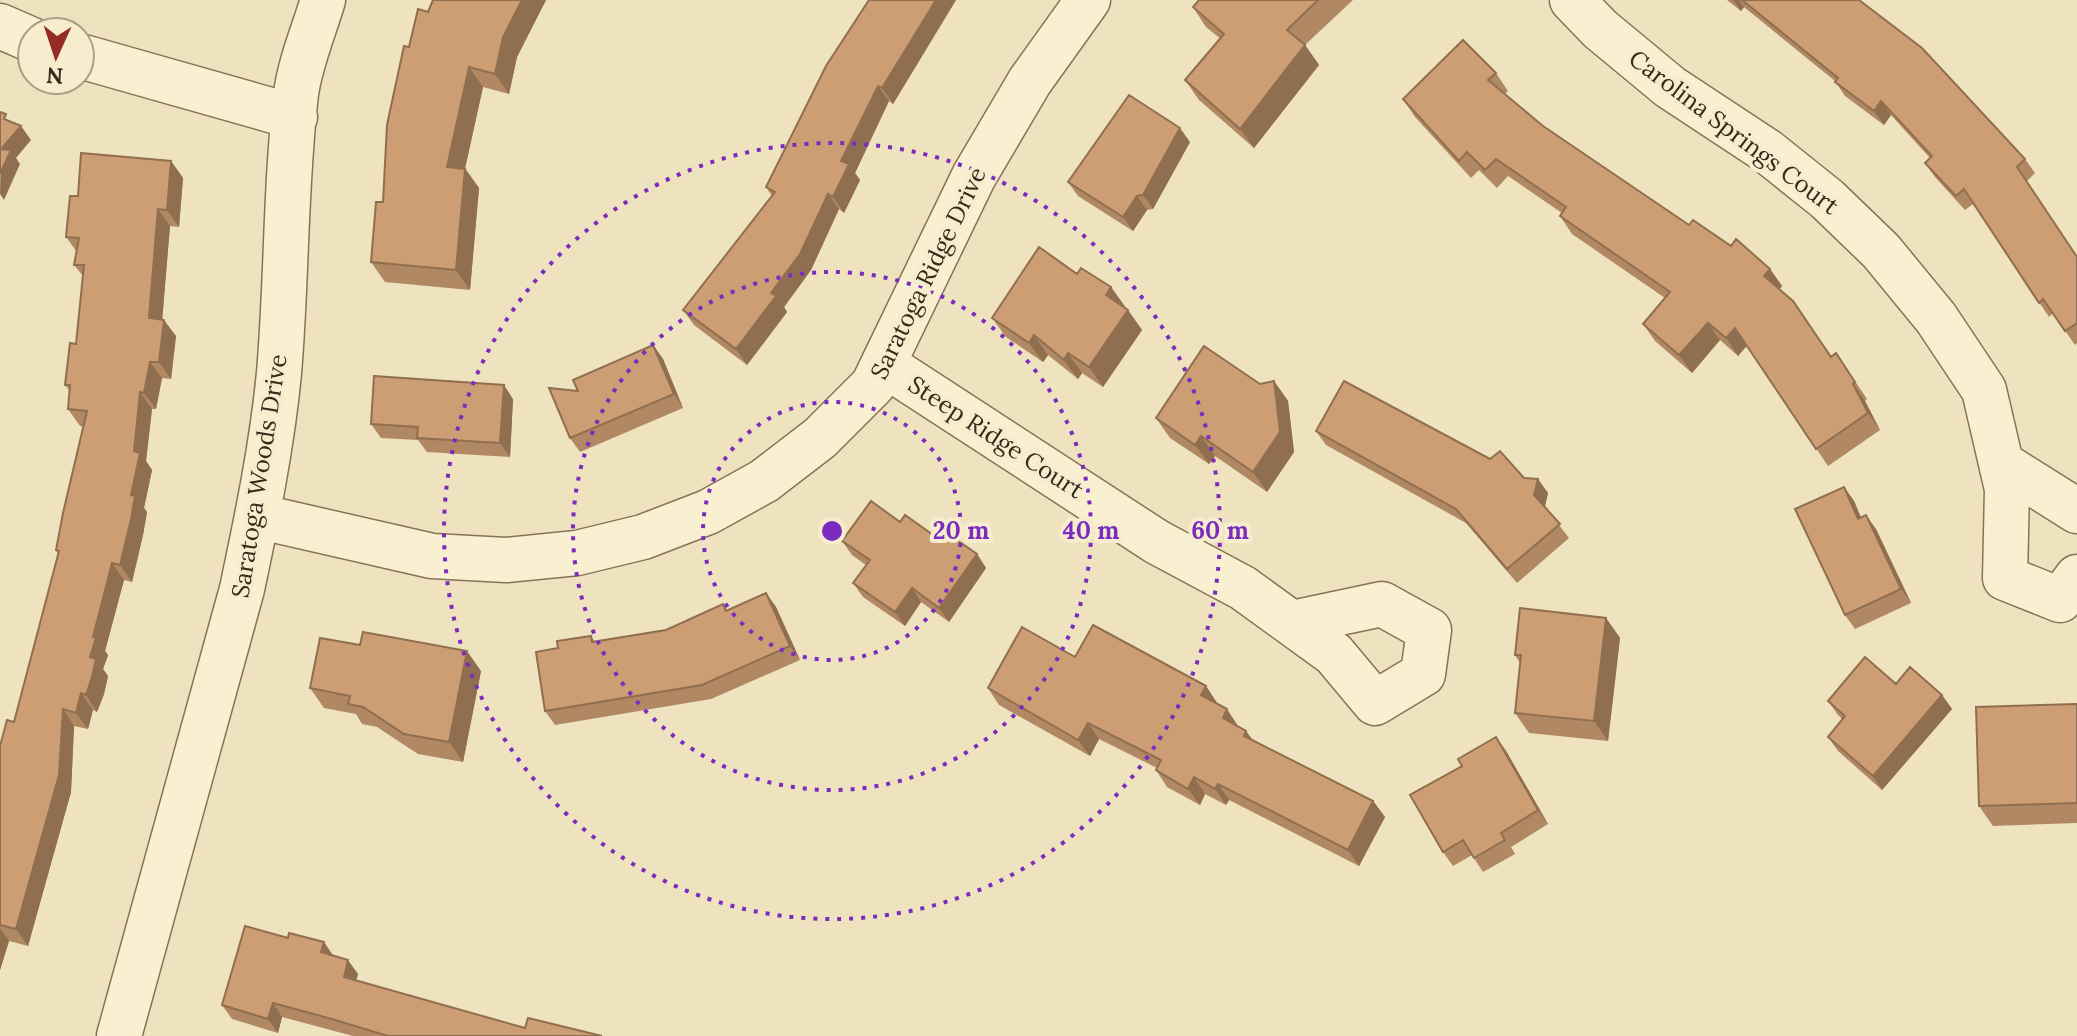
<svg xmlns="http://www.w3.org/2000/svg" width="2077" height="1036" font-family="Lora,serif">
  <rect width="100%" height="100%" fill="#eee3be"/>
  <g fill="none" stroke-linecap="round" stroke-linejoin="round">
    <defs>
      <path id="minor" d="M1572,0l28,29 70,58 97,64 60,48 54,52 55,67 48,72 23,99 -2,89 55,22 17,-23
        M0,26l32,14
        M80,56l215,61
        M885,365l272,177 86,46 91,66 41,49 48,-29 6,-44 -47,-26 -85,18
        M2002,464l75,47
        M257,516l175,40 74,4 71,-7 66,-16 65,-25 56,-31 56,-43 53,-53 101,-209 56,-95 58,-81
        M119,1036l123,-447c15,-71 30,-143 37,-216 8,-93 6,-186 17,-279 4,-31 18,-64 27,-94"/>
    </defs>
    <use href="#minor" stroke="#877357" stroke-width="47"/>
    <use href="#minor" stroke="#f9f0d1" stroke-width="44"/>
  </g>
  <path fill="#b08863" d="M433,0h113l-29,57 -8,37 -26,-7 -18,81 14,20 -9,102 -85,-8 -14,-20 12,-60 26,-155z
    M869,0h87l-63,104 -4,-3 -34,72 5,7 -16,33 -5,-4 -28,61 -27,37 3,5 -40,53 -53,-40 -11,-15 89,-114 -6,-9z
    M1199,0h154l-48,45 14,20 -65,83 -55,-48 -14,-20 36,-41 -15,-12 -13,-20z
    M1727,0h102l196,159 10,14 -8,8 50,75v87l-2,2 -22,-32 -4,4 -76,-113 -8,6 -30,-33 -10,-14 5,-5 -39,-43 -7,10 -39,-29 -10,-15 -91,-74 -3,4z
    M1496,73l12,18 -3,3 38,32 146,99 42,21 39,23 12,17 -3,4 52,66 5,-3 31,46 -2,2 15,29 -52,36 -81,-120 -9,10 -18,-16 -28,33 -37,-32 -12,-17 22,-26 -93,-64 -12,-18 2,-3 -54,-37 -11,12 -18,-18 -8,8 -56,-61 -12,-18z
    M1190,142l-37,67 -6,1 -14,21 -55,-35 -10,-14z
    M171,161l12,17 -4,49 -9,-1 -8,93 14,17 -5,43 -9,-1 -6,31h-4l-6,52 6,9 -8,38 3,4 -4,23 -11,47 -8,-2 -19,71 3,4 -5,14 5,7 -4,18 -7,18 -4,-2 -5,19 -14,-3 -3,66 -43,154 -19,-5 -9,29v-224l14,-24 44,-168 -2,-4 28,-123 -4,-1 -12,-17 2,-18 -5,-6 11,-41 7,-68 -9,-11 3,-13 -11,-15 12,-41z
    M1077,274l34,13 31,43 -39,57 -21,-14 -4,6 -30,-24 -5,7 -37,-25 -14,-19z
    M653,345l10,14 20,49 -103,44 -10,-14 8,-47z
    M1274,381l14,20 6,51 -27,40 -52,-36 -6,8 -39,-26 -14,-20 104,-34z
    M513,399l-3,58 -83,-5 -9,-12 -37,-2 -10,-14z
    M1316,431l208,47 24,15 -3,14 24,31 -52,45 -51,-60 -140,-78z
    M1844,487l10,14 7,16 15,12 35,74 -56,26 -10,-14z
    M900,522l43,20 34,12 9,14 -37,54 -28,-20 -16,24 -42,-29 -10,-14 13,-18 -14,-10 -10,-14z
    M766,593l10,14 24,53 -89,39 -156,26 -10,-14 46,-75 4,6 71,-12 62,-19z
    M1606,618l14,20 -12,103 -79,-8 -14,-20 5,-50 -5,-8z
    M1075,657l131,29 11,17 -1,1 37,37 120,60 12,16 -26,49 -130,-66 -3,5 -21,-11 -5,11 -33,-18 -11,-17 1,-2 -58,-29 -9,17 -91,-51 -11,-17z
    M481,671l-18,91 -45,-8 -41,-27 -15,-3 -6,-10 -32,-6 -14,-20z
    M1896,684l46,11 10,14 -70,81 -44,-39 -10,-14 14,-18 -4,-4 -10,-14z
    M2077,704v119l-84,3 -14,-20z
    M1496,737l10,14 42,73 -37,23 4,7 -32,18 -11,-17 -19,11 -10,-14 19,-86z
    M288,938l36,4 9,14 25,18 -2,7 169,47 77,8h-249l-71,-19 -4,16 -46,-14 -10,-14z"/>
  <path fill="#906f50" d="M522,0h24l-29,57 -8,37 -14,-20 8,-37z
    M936,0h20l-63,104 -11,-16z
    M1733,0h6l5,7 -3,4z
    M1305,45l14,20 -65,83 -14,-19z
    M469,67l14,20 -22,100 -14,-20z
    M878,86l11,15 -34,72 5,7 -16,33 -11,-16 8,-36z
    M1881,101l10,14 -7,10 -10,-14z
    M21,126l10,14 -15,18 4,6 -16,36 -4,-6 1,-45z
    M1180,128l10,14 -37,67 -10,-14z
    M171,161l12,17 -4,49 -12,-17z
    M465,169l14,19 -9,102 -14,-20z
    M828,194l11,15 -28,61 -27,37 3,5 -40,53 -11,-16 35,-56z
    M1137,196l10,14 -14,21 -10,-14z
    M158,209l12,17 -9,109 -12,-17z
    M1770,269l12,17 -6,8 -12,-18z
    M1111,287l14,20 -19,-12z
    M1128,310l14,20 -39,57 -14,-20z
    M164,320l12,16 -5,43 -12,-17z
    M1708,323l12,17 -28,33 -13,-18z
    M1735,328l12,17 -9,11 -12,-18z
    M1034,335l14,20 -5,7 -14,-19z
    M653,345l10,14 20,49 -9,-14z
    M1068,353l14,20 -4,6 -14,-19z
    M150,362l12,16 -6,31 -12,-16z
    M1274,381l14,20 6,51 -27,40 -14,-20z
    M1853,384l12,17 15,29 -12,-17z
    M504,385l9,14 -3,58 -10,-14z
    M140,392l12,17 -6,52 6,9 -8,38 3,4 -4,23 -11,47 -12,-17 11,-70z
    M1201,436l14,20 -6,8 -14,-19z
    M1538,479l10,14 -4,16 -10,-14z
    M1844,487l10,14 13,32 -9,-14z
    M1866,515l10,14 35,74 -10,-14z
    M977,554l9,14 -37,54 -10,-14z
    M112,563l12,17 -19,71 3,4 -5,14 5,7 -4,18 -7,18 -11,-17 7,-58z
    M912,588l9,14 -16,24 -10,-14z
    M766,593l10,14 24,53 -10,-14z
    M1606,618l14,20 -12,103 -14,-20z
    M467,651l14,20 -18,91 -14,-20z
    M1206,686l11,17 -5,9 -11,-17z
    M81,693l12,17 -5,19 -12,-16z
    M1942,695l10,14 -70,81 -9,-14z
    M63,709l11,17 -3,66 -43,154 -12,-17z
    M1227,709l11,17 -15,-8z
    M1088,723l11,16 -9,17 -12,-16z
    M1246,731l12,16 -14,-11z
    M1496,737l10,14 42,73 -10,-14z
    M1194,777l11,17 -5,11 -12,-16z
    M1218,784l11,16 -3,5 -11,-16z
    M1373,801l12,16 -26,49 -11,-16z
    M0,928l9,13 -9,29z
    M324,942l10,15 -13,-5z
    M348,960l10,14 -5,17 -9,-14z
    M273,1003l9,14 -4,16 -10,-14z"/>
  <path fill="#cd9e73" stroke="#906f50" stroke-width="2" d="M433,0h89l-19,37 -8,37 -26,-7 -22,100 18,2 -9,101 -85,-8 5,-60h7l4,-77 17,-79 5,1 9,-38 10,3z
    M869,0h67l-54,88 -4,-2 -37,75 8,3 -16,33 -5,-3 -28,60 -29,39 5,3 -40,53 -53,-39 92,-118 -9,-5 60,-121z
    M1199,0h119l-31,30 18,15 -65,84 -55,-49 39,-46 -31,-27z
    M1742,0h117l63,48 103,111 -8,8 60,90v66l-12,8 -22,-32 -4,4 -75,-114 -8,7 -31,-33 7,-7 -51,-55 -7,10 -39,-29 3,-4z
    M1463,40l33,33 -8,7 55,46 146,99 4,-5 38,26 5,-7 34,30 -6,7 29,25 38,56 5,-4 19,29 -2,2 15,29 -52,36 -81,-121 -9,10 -18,-15 -29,32 -36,-31 27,-32 -110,-76 6,-9 -70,-48 -11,11 -18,-18 -8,9 -56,-62z
    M1129,95l51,33 -37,67 -6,1 -14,21 -55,-35z
    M0,112l6,2 -2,5 17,7 -20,23 10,1 -11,24z
    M81,153l90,8 -4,49 -9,-1 -9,109 15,2 -5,42h-9l-6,31 -4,-1 -6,59 6,2 -9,42 4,1 -4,23 -11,46 -8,-2 -19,74 3,1 -6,19 6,2 -4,18 -6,18 -5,-2 -5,20 -13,-4 -4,66 -43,154 -16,-4v-179l7,-26 7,2 45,-171 -3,-1 7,-37 24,-102 -19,-2 2,-24h-5l5,-42 6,1 8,-79h-10l5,-27 -13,-1 4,-41h8z
    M1039,247l38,27 4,-6 30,19 -5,8 22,15 -39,57 -21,-14 -4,7 -30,-25 -5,8 -37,-25z
    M653,345l21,49 -104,44 -21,-50 29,3 -5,-11z
    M1204,346l56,38 14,-3 6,51 -27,40 -52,-36 -6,9 -39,-27z
    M374,376l130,9 -4,58 -83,-5 1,-11 -47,-3z
    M1344,381l146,78 10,-8 24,27 14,1 -4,16 26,29 -53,45 -51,-60 -140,-78z
    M1844,487l14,32 8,-4 35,74 -56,26 -50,-106z
    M871,501l29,21 5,-7 38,27 5,-8 29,20 -38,54 -27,-20 -17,24 -42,-29 17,-23 -28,-19z
    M766,593l24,53 -88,39 -157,26 -9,-59 22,-4 -1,-7 34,-5 1,6 74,-12 57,-26 3,7z
    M1520,608l86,10 -12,103 -79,-8 6,-58h-6z
    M1093,625l113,61 -5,9 26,14 -4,9 23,13 -2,5 129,65 -25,49 -130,-66 -3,5 -21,-12 -6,12 -32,-19 5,-10 -73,-37 -10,17 -90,-52 34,-61 53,30z
    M363,632l104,19 -18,91 -45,-8 -41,-27 -15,-3 2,-8 -40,-8 10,-50 40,7z
    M1865,657l31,27 14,-17 32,28 -69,81 -45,-39 17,-21 -17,-15z
    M2077,704v99l-98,3 -3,-99z
    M1496,737l42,73 -37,23 4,7 -31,18 -11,-18 -20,12 -33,-57 52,-29 -4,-7z
    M245,926l43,12 1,-5 35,9 -3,10 27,8 -4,17 181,51 3,-10 74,18h-214l-56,-17 -59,-16 -5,16 -46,-14z"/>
  <g fill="none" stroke="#7b2cbf" stroke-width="4" stroke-dasharray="4 8">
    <circle cx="832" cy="531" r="129"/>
    <circle cx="832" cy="531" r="259"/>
    <circle cx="832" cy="531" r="388"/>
  </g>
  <g text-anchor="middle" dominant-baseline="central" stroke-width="8" stroke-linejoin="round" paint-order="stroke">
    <g font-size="24" fill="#362a1c" stroke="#f6edce">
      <text transform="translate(1734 132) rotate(37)">Carolina Springs Court</text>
      <text transform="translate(928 273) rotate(-64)">Saratoga Ridge Drive</text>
      <text transform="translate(996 437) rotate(33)">Steep Ridge Court</text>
      <text transform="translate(259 476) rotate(-81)">Saratoga Woods Drive</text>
    </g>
  </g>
  <circle cx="832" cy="531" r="12" fill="#7b2cbf" stroke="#f6edce" stroke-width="4"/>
  <g font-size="24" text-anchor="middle" font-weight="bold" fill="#7b2cbf" stroke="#f6edce" stroke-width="8" stroke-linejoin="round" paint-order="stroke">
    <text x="961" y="539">20 m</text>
    <text x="1091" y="539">40 m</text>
    <text x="1220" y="539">60 m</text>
  </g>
  <g transform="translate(56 56) rotate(183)"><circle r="38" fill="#f6edce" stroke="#a99f87" stroke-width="2"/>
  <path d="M0-6L14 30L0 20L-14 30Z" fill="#972c26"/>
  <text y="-12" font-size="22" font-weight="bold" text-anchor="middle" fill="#362a1c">N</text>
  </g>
</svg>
